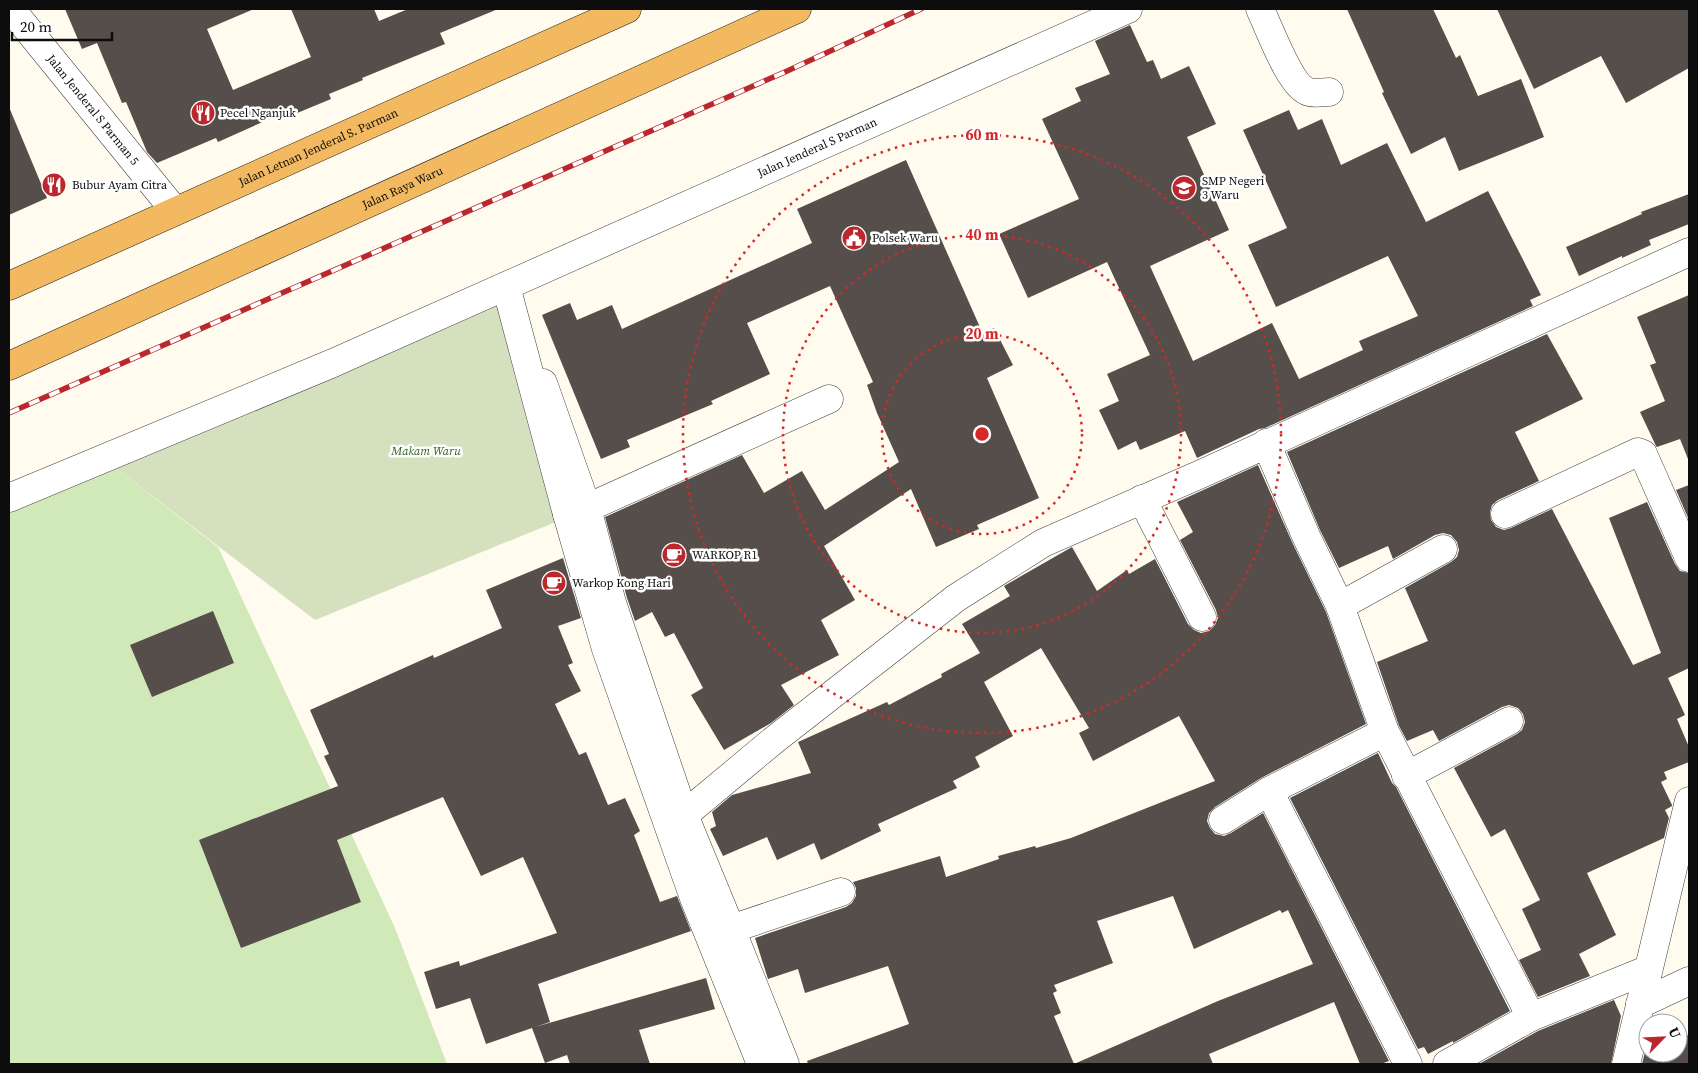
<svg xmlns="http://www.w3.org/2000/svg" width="1698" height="1073" font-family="'Source Serif 4',serif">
  <rect width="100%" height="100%" fill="#fffbee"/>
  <path fill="#d1e8b8" d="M113,466l105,81 177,381 52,136h-438v-551z"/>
  <path fill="#d5e0bf" d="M505,289l58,230 -248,101 -202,-154z"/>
  <path fill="#554e4a" d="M65,9h189l-47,20 26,61 78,-33 -20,-48h83l5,12 29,-12h90l-58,24 5,11 -83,34 1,2 -34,14 2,5 -53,22 -2,-5 -58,26 -2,-4 -59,25 -10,-11 -21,-50 -4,1 -25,-60 -15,6z
    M1347,9h86l23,49 4,-3 18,41 43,-17 23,58 -85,34 -14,-34 -34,17 -29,-61 2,-1z
    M1497,9h192v59l-63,35 -25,-47 -67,33z
    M1130,25l17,37 6,-2 8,19 28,-13 27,58 -29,13 42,93 -79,36 43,95 79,-38 27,56 64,-29 -4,-9 59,-25 -30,-60 -112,51 -28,-62 39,-17 -44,-98 46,-20 9,20 24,-11 19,46 46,-22 39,79 62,-31 53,104 -11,5 3,6 -268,122 -6,1 -62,29 -12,-27 -45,19 -4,-9 -18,9 -19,-40 20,-9 -12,-27 43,-19 -43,-93 -79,36 -29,-64 80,-35 -37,-80 39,-18 -6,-13 35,-14 -15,-33z
    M9,107l38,91 -38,17z
    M906,160l77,174 11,-6 19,37 -26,13 52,120 -62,27 2,4 -43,18 -25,-58 -87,57 31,54 -34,20 18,35 -58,30 13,20 -23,18 -47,27 -33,-55 12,-7 -29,-55 -9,4 -13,-25 -17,9 -8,-23 -22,-81 137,-62 22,38 38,-22 23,39 74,-48 -22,-49 -10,-28 6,-3 -43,-96 -83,37 23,51 -59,27 2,3 -86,36 3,7 -29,12 -59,-144 28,-12 7,17 35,-15 10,24 190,-86 -15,-34z
    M1689,194v30l-40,16 2,5 -29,13v-2l-43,20 -13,-29 76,-33 -1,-2z
    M1689,295v163l-1,1 -8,-20 -23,8 -1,-1 -16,-34 25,-11 -15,-36 6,-2 -19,-46z
    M1547,334l36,65 -68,33 24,49 -41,19 -6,5 -2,7 1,8 5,7 8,3 7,-2 41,-19 81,156 28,-12 -52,-135 38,-16 28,62 5,7 9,2v95l-21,10 17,37 -8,4 12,28v15l-25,10 3,7 -6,3 11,23v1l-7,4 4,8 -5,20 -77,35 29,62 -37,19 11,22 -52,21 -19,-37 22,-10 -19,-41 18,-9 -35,-71 -14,8 -37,-69 63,-34 5,-4 3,-8 -2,-8 -5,-6 -9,-3 -7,2 -63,34 -6,-11 -26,11 -8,-15 -22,-64 51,-21 -23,-53 46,-26 6,-5 2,-7 -2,-8 -6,-7 -8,-2 -8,2 -42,24 -5,-13 -49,22 -19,-38 -33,-78z
    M1258,465l34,77 34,70 40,112 -105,54 -46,29 -6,6 -2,8 3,7 5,6 9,2 7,-3 32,-20 126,248 -8,3h-21l-26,-62 -125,52 4,10h-139l144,-63 95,-37 -25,-54 -6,3 -2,-3 -86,39 -21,-53 -76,25 16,42 -59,22 3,6 -4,2 8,20 -7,3 20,48h-266l-1,-3 102,-37 -21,-58 -83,27 -7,-24 -30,10 -13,-41 91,-31 6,-4 4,-7v-8l-3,-6 87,-26 6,21 53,-18 -1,-3 37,-10 1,2 35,-10 144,-57 -36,-65 -86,45 -14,-28 10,-5 -48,-80 -57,34 29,54 -38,21 5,10 -27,14 4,7 -79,36 3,7 -60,29 -7,-17 -37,17 -10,-23 -44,19 -13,-27 6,-3 -4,-14 20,-17 79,-22 -13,-31 89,-40 2,3 53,-28 -1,-3 39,-21 -18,-29 48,-28 -6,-10 68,-39 25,44 30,-21 2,4 26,-15 33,65 6,6 7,3 8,-2 6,-6 3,-7 -2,-8 -36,-70 13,-8 -16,-30z
    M1689,485v35l-13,-30z
    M563,558l18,60 -23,8 15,37 -5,2 13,26 -26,13 24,51 7,-3 22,53 17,-7 15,33 -6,4 26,67 17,-6 14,35 -153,53 12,38 -15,5 171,-49 9,31 -76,21 11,34h-80l-3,-9 -22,8 -13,-35 -46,16 -16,-46 -34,11 -12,-37 35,-11 1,5 97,-33 -34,-76 -42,19 -38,-79 -106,43 24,62 -120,46 -42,-108 139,-54 -14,-30 5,-2 -19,-44 123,-55 1,3 68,-30 -16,-38z
    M213,611l21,52 -82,34 -22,-52z
    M1378,753l14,30 4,4 114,224 -57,32v-2l-25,13 -4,-7 -6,2 -128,-251z
    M1614,1000l7,16 -10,48h-132l59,-33z
    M1689,1035v29h-47l5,-20h1v9h30v-16z"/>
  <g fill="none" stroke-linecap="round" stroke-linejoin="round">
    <defs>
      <path id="pedestrian" d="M543,383l44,125 25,95 72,212 47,114 54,135"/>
      <g id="minor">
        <path d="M1260,9c9,18 30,78 49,83 6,2 14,0 20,0"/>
        <path d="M506,286l61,228 39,135 88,249 67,166"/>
        <path d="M1266,443l40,93 34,70 45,126 146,285"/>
        <path id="s1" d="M9,498l324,-135 795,-354"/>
        <path d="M1142,499l60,118"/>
        <path d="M567,514l20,-6 242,-109"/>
        <path d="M1505,514l133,-62 5,2 46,104"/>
        <path d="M1340,606l103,-57"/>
        <path d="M1406,776l103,-55"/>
        <path d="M1269,791l139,273"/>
        <path d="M1223,820l46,-29 116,-59"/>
        <path d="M670,829l14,-14 90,-75 182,-142 87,-55 158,-69 488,-222"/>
        <path d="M711,938l20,-9 110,-37"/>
        <path d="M1640,1004l49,-23"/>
        <path d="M1447,1064l84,-47 116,-47"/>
        <path d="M1626,1064l63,-263"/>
      </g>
      <g id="tertiary">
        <path id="s2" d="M11,9l164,202"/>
      </g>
      <g id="trunk">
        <path id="s3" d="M9,286l618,-277"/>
        <path id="s4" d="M9,366l788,-357"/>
      </g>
    </defs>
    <use href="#pedestrian" stroke="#404040" stroke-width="29"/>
    <use href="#minor" stroke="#404040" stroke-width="29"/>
    <use href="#tertiary" stroke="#404040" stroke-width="29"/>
    <use href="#trunk" stroke="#1e1e1e" stroke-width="29"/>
    <use href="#pedestrian" stroke="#fff" stroke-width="28"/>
    <use href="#minor" stroke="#fff" stroke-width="28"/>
    <use href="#tertiary" stroke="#fff" stroke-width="28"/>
    <use href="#trunk" stroke="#f3b960" stroke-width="28"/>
    <defs>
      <path id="rail" d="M9,413l776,-341 136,-63"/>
    </defs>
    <use href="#rail" stroke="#ba282e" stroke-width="5.5"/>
    <use href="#rail" stroke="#fff" stroke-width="4" stroke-dasharray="11" stroke-linecap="butt"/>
  </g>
  <g fill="none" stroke="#d62828" stroke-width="2.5" stroke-dasharray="2.5 5">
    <circle cx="982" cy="434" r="100"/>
    <circle cx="982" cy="434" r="199"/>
    <circle cx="982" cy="434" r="299"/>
  </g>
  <defs>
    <symbol id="restaurant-disc" viewBox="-11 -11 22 22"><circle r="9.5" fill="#ba282e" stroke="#fff"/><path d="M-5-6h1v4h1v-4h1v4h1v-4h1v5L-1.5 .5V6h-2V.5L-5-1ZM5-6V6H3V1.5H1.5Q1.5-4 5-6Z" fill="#fff"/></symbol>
    <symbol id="school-disc" viewBox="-11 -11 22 22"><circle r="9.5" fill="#ba282e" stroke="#fff"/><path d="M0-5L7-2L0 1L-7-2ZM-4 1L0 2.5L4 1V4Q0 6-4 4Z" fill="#fff"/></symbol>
    <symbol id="civic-disc" viewBox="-11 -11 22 22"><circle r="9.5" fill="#ba282e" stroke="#fff"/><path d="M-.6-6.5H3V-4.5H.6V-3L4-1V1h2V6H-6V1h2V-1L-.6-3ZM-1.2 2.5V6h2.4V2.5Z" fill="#fff"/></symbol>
    <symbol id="cafe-disc" viewBox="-11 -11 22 22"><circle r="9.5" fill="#ba282e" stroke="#fff"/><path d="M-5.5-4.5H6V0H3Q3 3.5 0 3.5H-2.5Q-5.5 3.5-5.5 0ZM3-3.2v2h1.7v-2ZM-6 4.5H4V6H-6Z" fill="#fff"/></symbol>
  </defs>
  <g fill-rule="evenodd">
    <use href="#restaurant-disc" x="189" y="99" width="28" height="28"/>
    <use href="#restaurant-disc" x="40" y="171" width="28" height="28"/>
    <use href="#school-disc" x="1170" y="174" width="28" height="28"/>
    <use href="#civic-disc" x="840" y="224" width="28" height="28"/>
    <use href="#cafe-disc" x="660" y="541" width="28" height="28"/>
    <use href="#cafe-disc" x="540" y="569" width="28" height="28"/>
  </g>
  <g text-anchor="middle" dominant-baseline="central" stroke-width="5" stroke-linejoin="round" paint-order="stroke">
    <g font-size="12" fill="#0d0d0d" stroke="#fff">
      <text stroke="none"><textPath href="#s2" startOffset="130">Jalan Jenderal S Parman 5</textPath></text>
      <text stroke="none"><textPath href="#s3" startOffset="339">Jalan Letnan Jenderal S. Parman</textPath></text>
      <text stroke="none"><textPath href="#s1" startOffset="881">Jalan Jenderal S Parman</textPath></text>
      <text stroke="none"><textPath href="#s4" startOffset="432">Jalan Raya Waru</textPath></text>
    </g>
    <g font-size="12" fill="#0d0d0d" stroke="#fff" text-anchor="start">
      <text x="220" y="113">Pecel Nganjuk</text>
      <text x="1202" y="181">SMP Negeri<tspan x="1202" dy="14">3 Waru</tspan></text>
      <text x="72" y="185">Bubur Ayam Citra</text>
      <text x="872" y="238">Polsek Waru</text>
      <text x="692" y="555">WARKOP R1</text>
      <text x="572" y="583">Warkop Kong Hari</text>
    </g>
    <g font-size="12" font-style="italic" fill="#2d631f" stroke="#fff">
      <text x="426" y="451">Makam Waru</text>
    </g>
  </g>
  <circle cx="982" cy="434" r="8" fill="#d62828" stroke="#fff" stroke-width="2.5"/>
  <g font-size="15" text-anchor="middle" font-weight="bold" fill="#d62828" stroke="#fff" stroke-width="5" stroke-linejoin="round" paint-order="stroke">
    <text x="982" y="140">60 m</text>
    <text x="982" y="240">40 m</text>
    <text x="982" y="339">20 m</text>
  </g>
  <rect width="1698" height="1073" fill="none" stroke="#0d0d0d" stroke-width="20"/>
  <g transform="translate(1663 1038) rotate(66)"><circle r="24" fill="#ffffff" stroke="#9e9e9e"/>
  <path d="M0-4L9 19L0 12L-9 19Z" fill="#ba282e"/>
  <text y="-8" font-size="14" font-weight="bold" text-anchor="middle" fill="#0d0d0d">U</text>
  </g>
  <path d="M12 32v8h100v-8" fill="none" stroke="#0d0d0d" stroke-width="2.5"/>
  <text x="20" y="32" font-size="15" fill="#0d0d0d" stroke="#ffffff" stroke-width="4" paint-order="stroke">20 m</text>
</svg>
